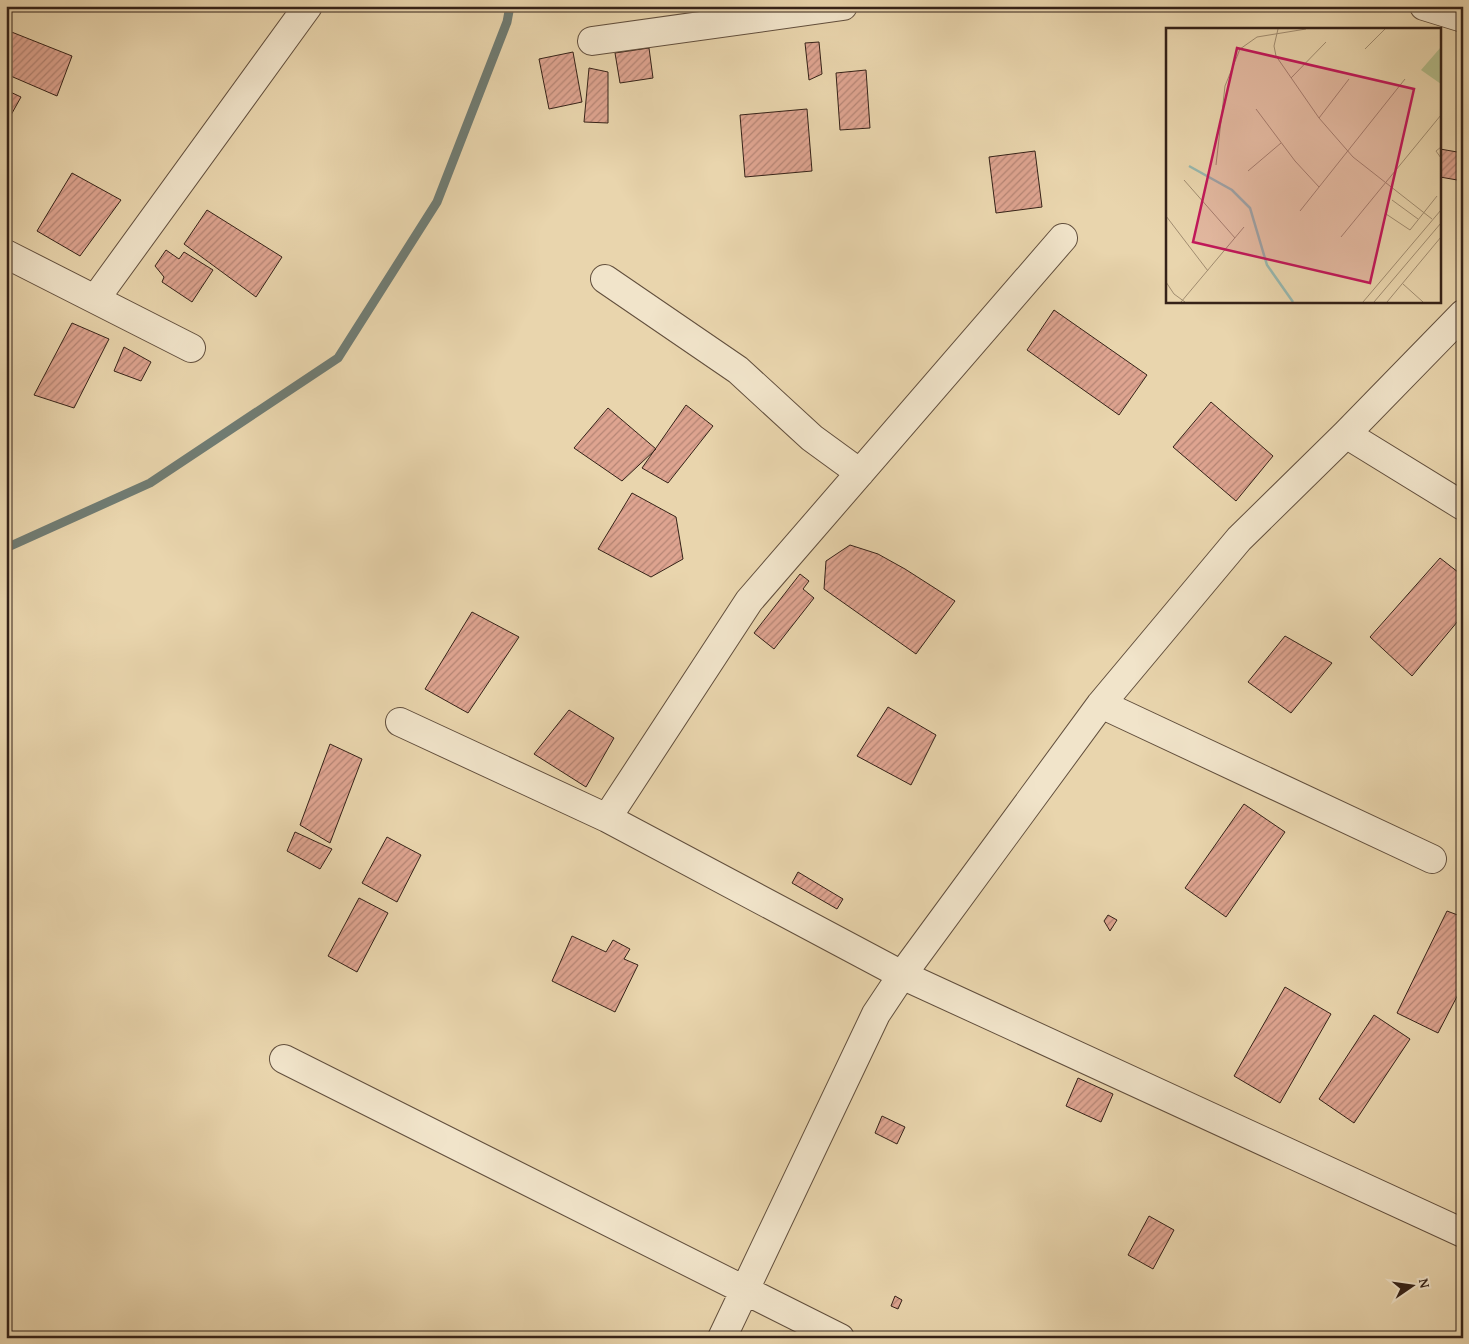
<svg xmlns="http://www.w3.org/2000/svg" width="1469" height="1344" font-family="'Gentium Book Plus',serif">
  <defs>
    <pattern id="building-hatch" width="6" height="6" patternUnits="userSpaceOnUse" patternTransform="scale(1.25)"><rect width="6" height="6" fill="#dea490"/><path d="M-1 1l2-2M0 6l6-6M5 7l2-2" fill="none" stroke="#b58575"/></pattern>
  </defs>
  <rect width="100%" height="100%" fill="#e9d5ad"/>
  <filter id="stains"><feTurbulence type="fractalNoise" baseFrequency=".004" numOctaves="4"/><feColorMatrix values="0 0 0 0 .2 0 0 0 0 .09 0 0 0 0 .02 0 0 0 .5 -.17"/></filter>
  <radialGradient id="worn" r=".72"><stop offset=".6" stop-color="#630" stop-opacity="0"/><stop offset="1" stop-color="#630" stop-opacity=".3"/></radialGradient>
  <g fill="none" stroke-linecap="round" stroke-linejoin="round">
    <path stroke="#707c73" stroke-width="9" d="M6,548l144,-65 188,-125 99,-156 70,-180 3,-16"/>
  </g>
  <path fill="url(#building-hatch)" stroke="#352218" d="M9,31l63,25 -15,40 -51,-22v-39z
    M819,42l3,32 -13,6 -4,-37z
    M649,48l4,30 -33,5 -5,-30z
    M573,52l9,50 -33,7 -10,-50z
    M589,68l19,4v51l-24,-1z
    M866,70l4,58 -30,2 -4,-57z
    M6,90l15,7 -15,27z
    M807,109l5,62 -67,6 -5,-62z
    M1440,149l23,4v28l-23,-4z
    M1035,151l7,56 -46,6 -7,-56z
    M72,173l49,27 -41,56 -43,-25z
    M207,210l75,47 -26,40 -72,-53z
    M166,250l13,9 5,-7 29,18 -21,32 -30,-20 2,-5 -9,-11z
    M1054,310l93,65 -28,40 -92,-65z
    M72,323l37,16 -35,69 -40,-13z
    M124,347l27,15 -10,19 -27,-10z
    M1211,402l62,54 -37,45 -63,-54z
    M686,405l27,21 -45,57 -26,-15z
    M608,408l48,41 -34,32 -48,-33z
    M632,493l44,24 7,42 -32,18 -53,-28z
    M850,545l28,9 27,15 50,32 -39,53 -92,-65 2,-28z
    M1440,558l23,18v39l-51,61 -42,-39z
    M800,574l9,7 -6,8 11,9 -40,51 -20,-16z
    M472,612l47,25 -51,76 -43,-24z
    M1285,636l47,27 -41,50 -43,-31z
    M888,707l48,28 -25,50 -54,-29z
    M569,710l45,28 -28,49 -52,-33z
    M330,744l32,15 -32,84 -30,-18z
    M1244,804l41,28 -59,85 -41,-29z
    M295,832l37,17 -12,20 -33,-18z
    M387,837l34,18 -24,47 -35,-19z
    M798,872l45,27 -6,10 -45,-26z
    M359,898l29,15 -31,59 -29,-16z
    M1447,911l16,6v68l-25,48 -41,-20z
    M1108,915l9,5 -7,11 -6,-10z
    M572,936l34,16 7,-12 17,9 -6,10 14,6 -23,47 -63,-31z
    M1285,987l46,27 -51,89 -46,-27z
    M1374,1015l36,24 -56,84 -35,-24z
    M1078,1078l35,16 -12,28 -35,-16z
    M882,1116l23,11 -8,17 -22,-11z
    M1149,1216l25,14 -21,39 -25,-14z
    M895,1296l7,4 -4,9 -7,-3z"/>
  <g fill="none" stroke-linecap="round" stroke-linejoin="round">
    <defs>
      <path id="street" d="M1424,6l39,12
        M592,41l251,-35
        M6,254l185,94
        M605,279l133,91 74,68 48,35
        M96,298l212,-292
        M1346,434l117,72
        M1101,704l331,155
        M400,722l207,96 295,157 561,258
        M607,818l142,-217 314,-363
        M284,1059l556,279
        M722,1338l154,-324 26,-39 199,-271 138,-165 107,-105 117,-120"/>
    </defs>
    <use href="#street" stroke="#624f3d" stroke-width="30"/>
    <use href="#street" stroke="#f1e4ca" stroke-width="28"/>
  </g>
  <g transform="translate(1166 28)">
    <rect width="275" height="275" fill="#e9d5ad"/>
    <path d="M275,19v37l-20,-14z" fill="#b4be8c"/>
    <path fill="none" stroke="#98b8af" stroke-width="2.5" d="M23,138l43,24 18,18 17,57 26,37"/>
    <path fill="none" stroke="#a18d71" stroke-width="1" d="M112,1l-4,17 2,10 43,62 34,39 79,62M199,21l20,-20M125,50l35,-36M90,81l39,52 24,26M153,90l30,-39M275,119l-5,4 5,7M50,137l9,-79 15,-37 17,-12 49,-8M82,143l33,-28M18,152l51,58M226,172l26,19M134,183l105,-132M220,186l24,16 27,-34M0,188l42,55M175,209l100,-122M0,254l8,12 11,8M237,256l20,18M15,274l63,-75M197,274l78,-92M208,274l67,-79M221,274l54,-65"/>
    <path fill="#c2185b" fill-opacity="0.15" stroke="#c2185b" stroke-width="2.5" d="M71,20l177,41 -44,194 -177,-41z"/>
    <rect width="275" height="275" fill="none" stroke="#352218" stroke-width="2.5"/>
  </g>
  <rect width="1469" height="1344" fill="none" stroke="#e9d5ad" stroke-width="25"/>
  <rect x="8" y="8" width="1454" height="1329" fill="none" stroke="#352218" stroke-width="2.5"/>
  <rect x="12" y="12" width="1444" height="1319" fill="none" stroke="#352218"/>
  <g transform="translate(1412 1286) rotate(77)" stroke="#f1e4ca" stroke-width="4" paint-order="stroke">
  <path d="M0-4L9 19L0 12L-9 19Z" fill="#352218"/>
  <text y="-8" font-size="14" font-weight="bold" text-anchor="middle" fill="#352218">N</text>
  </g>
  <rect width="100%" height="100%" filter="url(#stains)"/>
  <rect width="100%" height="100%" fill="url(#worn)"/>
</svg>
